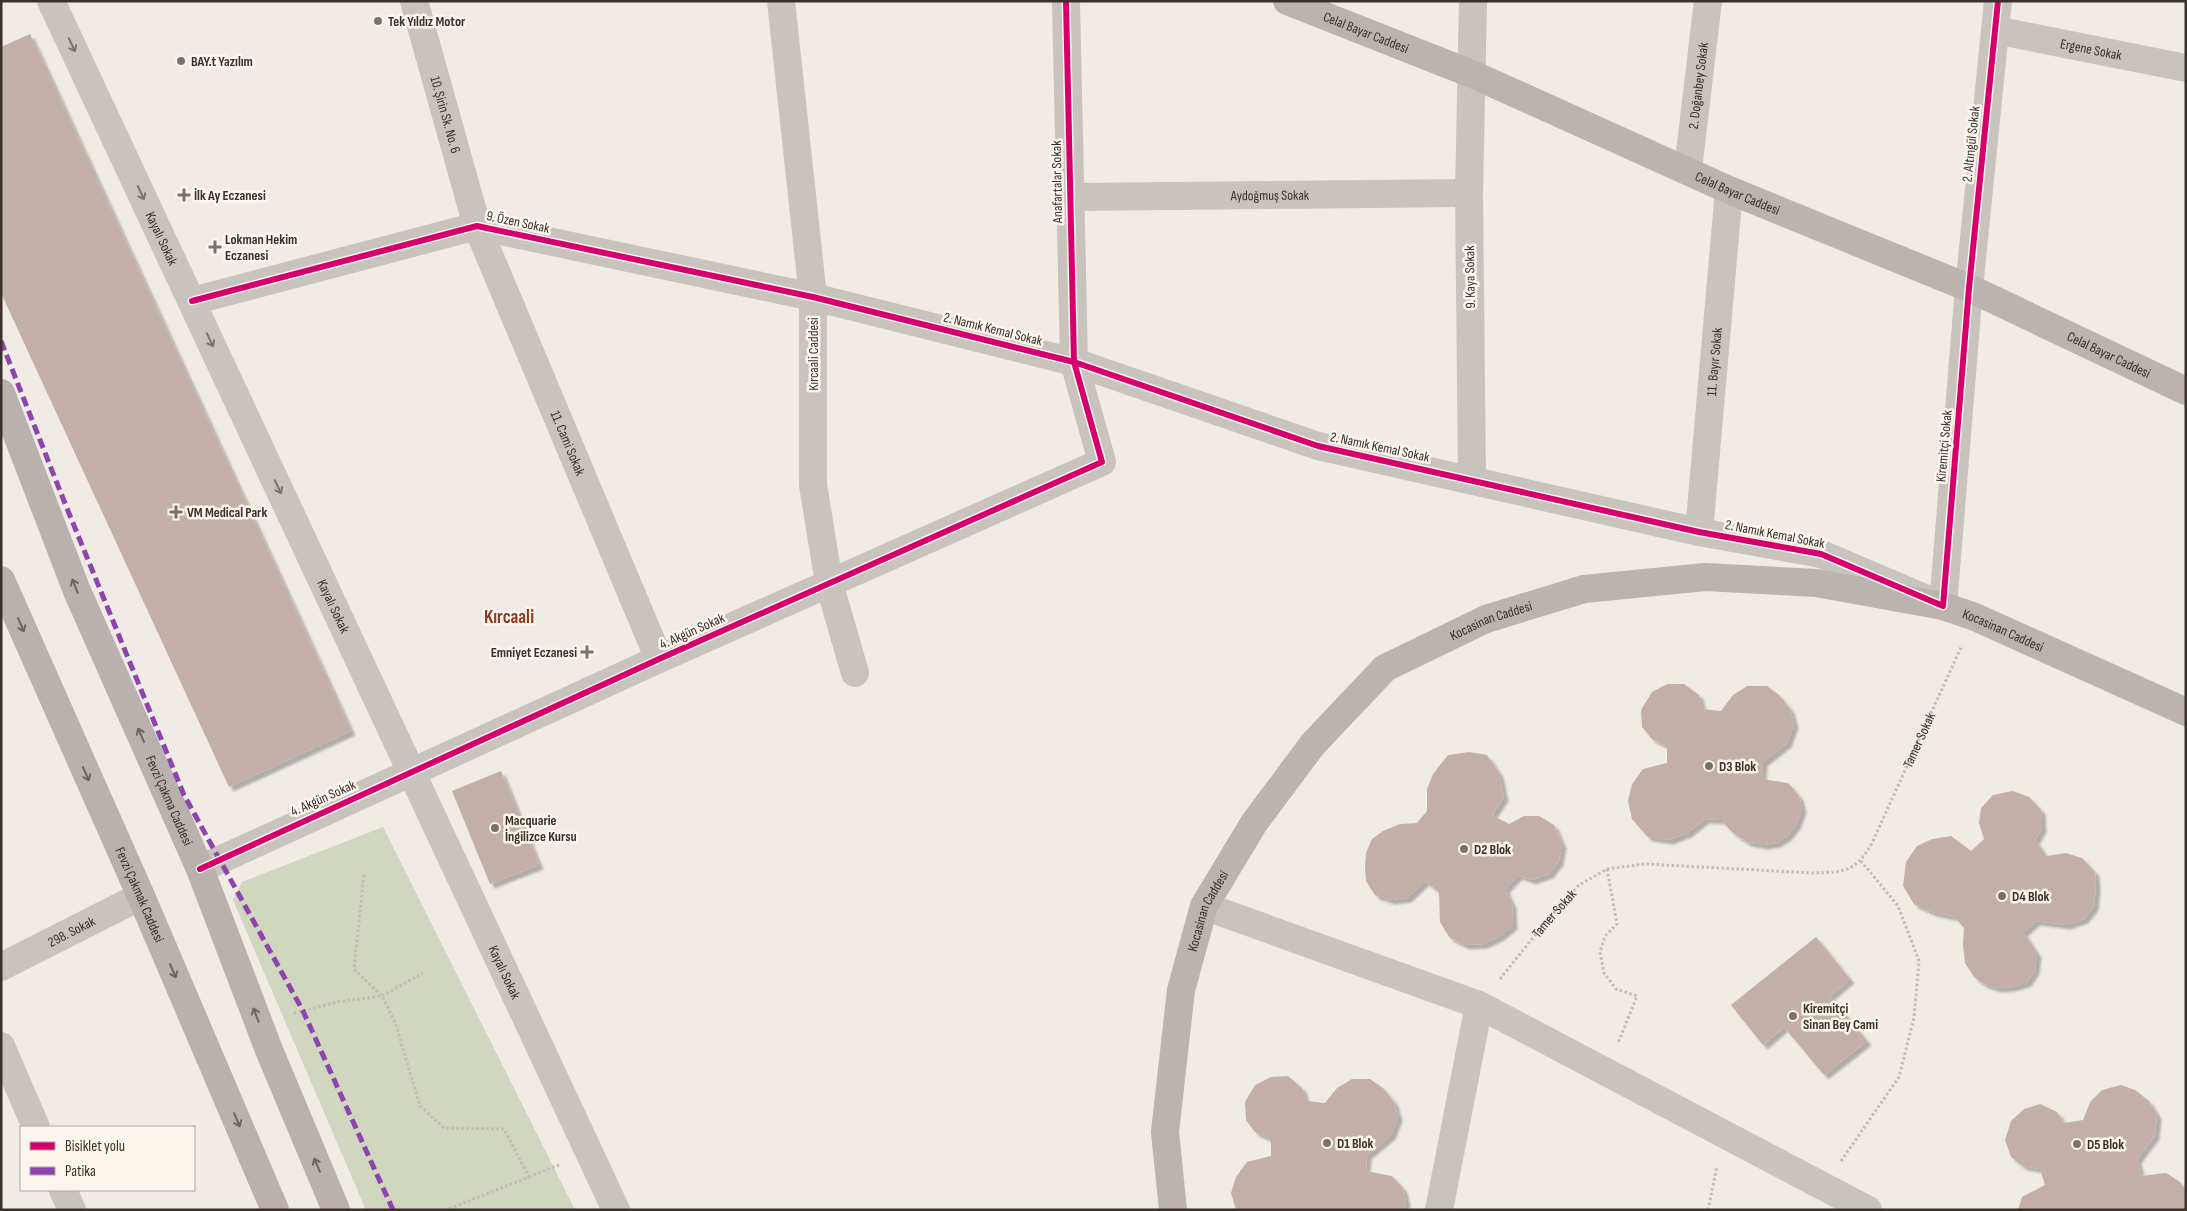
<svg xmlns="http://www.w3.org/2000/svg" width="2187" height="1211" font-family="'Sofia Sans Condensed',sans-serif">
  <defs>
    <filter id="shadow"><feDropShadow dx="4.5" dy="4.5" stdDeviation="1" flood-color="#0004"/></filter>
  </defs>
  <rect width="100%" height="100%" fill="#f0ebe5"/>
  <path fill="#d1d6bf" d="M383,827l192,383h-209l-133,-310 9,-18z"/>
  <path fill="#c3afa7" filter="url(#shadow)" d="M30,34l321,697 -122,56 -228,-494v-246z
    M1667,684h17l15,11 3,14 19,2 12,-16 14,-9h20l12,9 11,14 4,15 -7,19 -24,19 -1,17 26,4 11,13 3,13 -6,16 -9,11 -11,7 -13,2 -16,-3 -15,-10 -11,-12 -16,-1 -18,14 -18,7 -21,-3 -16,-18 -4,-18 4,-17 11,-15 24,-6v-17l-15,-7 -10,-12 -1,-17 11,-18z
    M1469,752l18,3 12,18 5,24 -12,18 17,9 15,-8h15l15,9 8,19 -3,17 -10,13 -18,6 -13,-5 -13,14 7,15 1,21 -13,11 -17,8 -18,1 -15,-7 -10,-16 -1,-30 -14,-11 -18,17 -17,2 -15,-5 -9,-14 -1,-14 1,-14 6,-14 11,-8 17,-7 17,-1 10,-12v-22l6,-15 15,-19z
    M501,771l38,94 -49,19 -38,-93z
    M2013,791l16,6 12,13 1,18 -7,12 11,16 20,-3 16,5 13,14 1,15 -2,19 -10,13 -18,6 -30,-4 -13,11 14,21 -2,17 -8,12 -16,5 -14,1 -13,-4 -10,-7 -9,-14 -2,-18 1,-17 -9,-11 -23,-5 -18,-8 -11,-18 3,-24 11,-16 15,-7 19,-3 20,15 13,-12 -5,-16 2,-15 12,-13z
    M1816,937l34,42 -20,17 37,45 -43,34 -40,-48 -21,18 -32,-40z
    M1288,1076l14,12 4,13 19,2 12,-15 15,-9h18l13,9 11,14 4,15 -7,18 -24,20 -1,16 26,5 11,12 3,14 -3,8h-167l-5,-17 5,-16 11,-15 24,-6v-17l-16,-7 -9,-12 -1,-18 10,-17 16,-8z
    M2121,1085l14,5 14,11 8,14 -2,20 -18,24 4,17 25,-3 14,9 6,10 -1,18h-167l4,-13 23,-12 -5,-16 -17,-3 -12,-9 -6,-17 6,-19 13,-12 16,-5 17,8 7,11 19,-3 7,-18 12,-12z"/>
  <g fill="none" stroke-linecap="round" stroke-linejoin="round">
    <g stroke="#c2bbb6" stroke-width="3" stroke-dasharray="2.5 2.5" stroke-linecap="butt">
      <path d="M1607,869l10,55 -12,12 -5,16 4,21 12,16 21,7 -19,47"/>
      <path d="M364,875l-10,94 28,27 13,26 25,84 24,22 60,1 25,48 -83,33"/>
      <path id="s1" d="M1500,979l44,-55 35,-39 28,-16 38,-5 168,9c33,-1 42,-1 59,-30l90,-198"/>
      <path d="M294,1013l43,-11 45,-6 41,-23"/>
      <path d="M1841,1161l58,-84 15,-59 5,-57 -21,-55 -37,-45"/>
      <path d="M529,1177l32,-13"/>
      <path d="M1708,1210l9,-44"/>
    </g>
    <g stroke="#c9c3be" stroke-width="28">
      <path id="s2" d="M51,1l565,1209"/>
      <path id="s3" d="M414,1l63,225 182,433"/>
      <path d="M781,1l32,296v188l16,98 26,90"/>
      <path id="s4" d="M1995,30l191,38"/>
      <path id="s5" d="M1688,169l20,-168"/>
      <path id="s6" d="M1070,197l399,-4"/>
      <path d="M192,301l285,-75 336,71 261,65 244,84 381,86 122,22 122,52 26,-318 29,-287"/>
      <path d="M1472,479l-3,-286 4,-192"/>
      <path id="s7" d="M1699,532l30,-342"/>
      <path d="M200,869l459,-210 443,-197 -28,-100 -8,-361"/>
      <path d="M1204,906l275,99 389,205"/>
      <path id="s8" d="M1,967l140,-71"/>
      <path d="M1,1046l35,81"/>
      <path d="M63,1190l9,20"/>
      <path d="M1439,1210l40,-205"/>
    </g>
    <g stroke="#bab3ae" stroke-width="28">
      <path id="s9" d="M1287,1l185,73 257,116 240,98 217,103"/>
      <path id="s10" d="M1173,1210l-8,-78 16,-142 23,-84 50,-83 59,-79 72,-76 101,-49 98,-30 121,-12 111,6 127,23 32,11 211,95"/>
    </g>
    <g stroke="#b8b1ad" stroke-width="28">
      <path id="s11" d="M1,393l76,198 123,278 69,181 67,160"/>
      <path id="s12" d="M1,580l140,316 134,314"/>
    </g>
    <path stroke="#8e44ad" stroke-width="5" stroke-dasharray="10 5" stroke-linecap="butt" d="M1,341l63,160 120,294 119,216 90,199"/>
    <defs>
      <path id="cycleway" d="M192,301l285,-75 336,71 261,65 244,84 381,86 122,22 122,52 26,-318 29,-287
        M200,869l459,-210 443,-197 -28,-100 -8,-361"/>
    </defs>
    <use href="#cycleway" stroke="#fbf5ee" stroke-width="9"/>
    <use href="#cycleway" stroke="#d6006c" stroke-width="6"/>
  </g>
  <defs><path id="oneway-shaft" d="M-6 0H5M1.5-3L5.5 0L1.5 3" fill="none" stroke-width="1.6" stroke-linecap="round" stroke-linejoin="round" transform="scale(1.25)"/></defs>
  <g stroke="#7b726d">
    <use href="#oneway-shaft" transform="translate(72 45) rotate(65)"/>
    <use href="#oneway-shaft" transform="translate(141 193) rotate(65)"/>
    <use href="#oneway-shaft" transform="translate(210 340) rotate(65)"/>
    <use href="#oneway-shaft" transform="translate(278 487) rotate(65)"/>
  </g>
  <g stroke="#6d645f">
    <use href="#oneway-shaft" transform="translate(75 586) rotate(-112)"/>
    <use href="#oneway-shaft" transform="translate(21 625) rotate(66)"/>
    <use href="#oneway-shaft" transform="translate(141 735) rotate(-114)"/>
    <use href="#oneway-shaft" transform="translate(86 774) rotate(66)"/>
    <use href="#oneway-shaft" transform="translate(173 971) rotate(67)"/>
    <use href="#oneway-shaft" transform="translate(256 1015) rotate(-111)"/>
    <use href="#oneway-shaft" transform="translate(237 1120) rotate(67)"/>
    <use href="#oneway-shaft" transform="translate(317 1165) rotate(-113)"/>
  </g>
  <g fill="#7a716c" stroke="#fbf5ee" stroke-width="2">
    <circle cx="378" cy="21" r="5"/>
    <circle cx="181" cy="61" r="5"/>
    <path d="M181.5 187.5h5v5h5v5h-5v5h-5v-5h-5v-5h5z"/>
    <path d="M212.5 239.5h5v5h5v5h-5v5h-5v-5h-5v-5h5z"/>
    <path d="M173.5 504.5h5v5h5v5h-5v5h-5v-5h-5v-5h5z"/>
    <path d="M584.5 644.5h5v5h5v5h-5v5h-5v-5h-5v-5h5z"/>
    <circle cx="1709" cy="766" r="5"/>
    <circle cx="495" cy="828" r="5"/>
    <circle cx="1464" cy="849" r="5"/>
    <circle cx="2002" cy="896" r="5"/>
    <circle cx="1793" cy="1016" r="5"/>
    <circle cx="1327" cy="1143" r="5"/>
    <circle cx="2077" cy="1144" r="5"/>
  </g>
  <g text-anchor="middle" dominant-baseline="central" stroke-width="5" stroke-linejoin="round" paint-order="stroke">
    <g font-size="14" font-weight="bold" fill="#3b302b" stroke="#fbf5ee" text-anchor="start">
      <text x="388" y="21">Tek Yıldız Motor</text>
      <text x="191" y="61">BAY.t Yazılım</text>
      <text x="194" y="195">İlk Ay Eczanesi</text>
      <text x="225" y="239">Lokman Hekim<tspan x="225" dy="16">Eczanesi</tspan></text>
      <text x="187" y="512">VM Medical Park</text>
      <text x="577" y="652" text-anchor="end">Emniyet Eczanesi</text>
      <text x="1719" y="766">D3 Blok</text>
      <text x="505" y="820">Macquarie<tspan x="505" dy="16">İngilizce Kursu</tspan></text>
      <text x="1474" y="849">D2 Blok</text>
      <text x="2012" y="896">D4 Blok</text>
      <text x="1803" y="1008">Kiremitçi<tspan x="1803" dy="16">Sinan Bey Cami</tspan></text>
      <text x="1337" y="1143">D1 Blok</text>
      <text x="2087" y="1144">D5 Blok</text>
    </g>
    <g font-size="14" fill="#3b302b" stroke="#fbf5ee">
      <text stroke="none"><textPath href="#s9" startOffset="85">Celal Bayar Caddesi</textPath></text>
      <text stroke="none"><textPath href="#s4" startOffset="98">Ergene Sokak</textPath></text>
      <text stroke="none"><textPath href="#s5" startOffset="84">2. Doğanbey Sokak</textPath></text>
      <text stroke="none"><textPath href="#s3" startOffset="118">10. Şirin Sk. No. 6</textPath></text>
      <text transform="translate(1971 144) rotate(-84)">2. Altıngül Sokak</text>
      <text transform="translate(1057 182) rotate(-91)">Anafartalar Sokak</text>
      <text stroke="none"><textPath href="#s9" startOffset="490">Celal Bayar Caddesi</textPath></text>
      <text stroke="none"><textPath href="#s6" startOffset="200">Aydoğmuş Sokak</textPath></text>
      <text transform="translate(518 222) rotate(12)">9. Özen Sokak</text>
      <text stroke="none"><textPath href="#s2" startOffset="262">Kayalı Sokak</textPath></text>
      <text transform="translate(1470 277) rotate(-91)">9. Kaya Sokak</text>
      <text transform="translate(993 329) rotate(14)">2. Namık Kemal Sokak</text>
      <text transform="translate(813 354) rotate(-90)">Kırcaali Caddesi</text>
      <text stroke="none"><textPath href="#s9" startOffset="895">Celal Bayar Caddesi</textPath></text>
      <text stroke="none"><textPath href="#s7" startOffset="171">11. Bayır Sokak</textPath></text>
      <text stroke="none"><textPath href="#s3" startOffset="469">11. Cami Sokak</textPath></text>
      <text transform="translate(1944 446) rotate(-85)">Kiremitçi Sokak</text>
      <text transform="translate(1380 447) rotate(12)">2. Namık Kemal Sokak</text>
      <text transform="translate(1775 534) rotate(11)">2. Namık Kemal Sokak</text>
      <text stroke="none"><textPath href="#s2" startOffset="668">Kayalı Sokak</textPath></text>
      <text stroke="none"><textPath href="#s10" startOffset="725">Kocasinan Caddesi</textPath></text>
      <text transform="translate(692 631) rotate(-24)">4. Akgün Sokak</text>
      <text stroke="none"><textPath href="#s10" startOffset="1250">Kocasinan Caddesi</textPath></text>
      <text stroke="none"><textPath href="#s1" startOffset="546">Tamer Sokak</textPath></text>
      <text transform="translate(323 798) rotate(-24)">4. Akgün Sokak</text>
      <text stroke="none"><textPath href="#s11" startOffset="441">Fevzi Çakma Caddesi</textPath></text>
      <text stroke="none"><textPath href="#s12" startOffset="344">Fevzi Çakmak Caddesi</textPath></text>
      <text stroke="none"><textPath href="#s10" startOffset="305">Kocasinan Caddesi</textPath></text>
      <text stroke="none"><textPath href="#s1" startOffset="85">Tamer Sokak</textPath></text>
      <text stroke="none"><textPath href="#s8" startOffset="79">298. Sokak</textPath></text>
      <text stroke="none"><textPath href="#s2" startOffset="1072">Kayalı Sokak</textPath></text>
    </g>
    <g font-size="19" font-weight="bold" fill="#8c3b22" stroke="#fbf5ee">
      <text x="509" y="617">Kırcaali</text>
    </g>
  </g>
  <rect width="2187" height="1211" fill="none" stroke="#3b302b" stroke-width="5"/>
  <rect x="20" y="1126" width="175" height="65" fill="#fbf5ee" stroke="#aea6a0"/>
  <rect x="30" y="1142" width="25" height="8" fill="#d6006c" stroke="#aea6a0"/>
  <text x="65" y="1151" font-size="15" fill="#3b302b">Bisiklet yolu</text>
  <rect x="30" y="1167" width="25" height="8" fill="#8e44ad" stroke="#aea6a0"/>
  <text x="65" y="1176" font-size="15" fill="#3b302b">Patika</text>
</svg>
